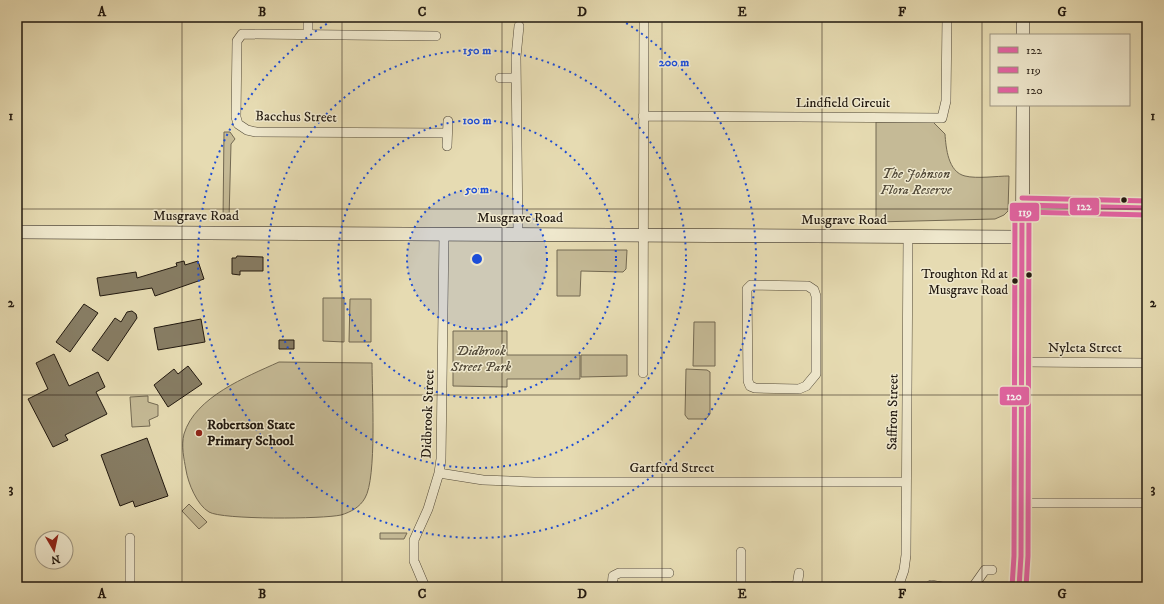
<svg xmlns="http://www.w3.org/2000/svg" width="1164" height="604" font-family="'IM FELL DW Pica',serif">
  <rect width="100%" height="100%" fill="#e6dbb2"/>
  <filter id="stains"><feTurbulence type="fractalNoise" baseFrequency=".005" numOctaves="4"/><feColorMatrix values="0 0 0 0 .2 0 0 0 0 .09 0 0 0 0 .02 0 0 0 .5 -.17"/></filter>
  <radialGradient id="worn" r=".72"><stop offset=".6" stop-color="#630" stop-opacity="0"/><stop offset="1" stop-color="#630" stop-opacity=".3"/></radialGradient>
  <path fill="#c5ba96" stroke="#736952" d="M876,122h57l12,12c1,14 3,38 20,42 12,3 32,0 44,0l-1,35 -4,4 -9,4 -119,3z
    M224,132h6l5,7 -4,5 -2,75h-6z
    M557,250h70l-1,19 -3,3 -42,-1 -1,25h-23z
    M323,298h21v44l-21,-1z
    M350,299h21v43h-22z
    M694,322h21v44h-22z
    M453,331h54v24h73v24h-73v8l-54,-1z
    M581,355h46v21l-46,1z
    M279,362l93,1c0,27 5,115 -7,135 -5,9 -14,14 -24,17 -17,4 -119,5 -132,-3 -12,-7 -21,-29 -23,-42 -2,-11 -5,-24 -2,-36 11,-37 62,-57 95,-72z
    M686,369l21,1 3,2v42l-4,5h-18l-3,-4z
    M148,396v6l10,3v11l-9,4 1,6 -18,1 -2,-30z
    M189,504l18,18 -8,7 -17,-18z
    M380,533h27l-3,6h-24z"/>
  <path fill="#877d64" stroke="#21180f" d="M237,256l26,1v14h-23v4l-8,-1v-16h4z
    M184,261l1,4 13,-4 6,18 -49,17 -3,-8 -52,8 -3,-18 39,-6 1,6 40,-12 -1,-3z
    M84,304l14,9 -28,39 -14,-10z
    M132,311l4,3 1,4 -29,43 -16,-11 23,-32 6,4 6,-10z
    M201,319l4,23 -47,8 -4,-22z
    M279,340h15v9h-15z
    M54,354l15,32 29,-14 7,15 -9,5 11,22 -42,21 3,5 -15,7 -25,-48 20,-10 -12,-26z
    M188,366l14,18 -34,23 -14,-22 20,-16 4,5z
    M147,438l21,58 -33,11 -2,-6 -13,5 -19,-51z"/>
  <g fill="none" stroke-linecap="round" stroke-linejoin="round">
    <defs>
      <path id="street" d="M308,34v-17
        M436,36l-194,-2 -5,7 -1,76 2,7 9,6 9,2 191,1
        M500,78h16
        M643,116l299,2 4,-17 1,-84
        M447,146l1,-25
        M518,234l-2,-177 3,-31
        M751,285l57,1 6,4 2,6v78l-10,12 -7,3 -44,-1 -5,-2 -2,-5 -1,-92z
        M1023,362l124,1
        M643,373l1,-356
        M439,473l44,7 51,2h372
        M1022,503h125
        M130,538v49
        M931,585l11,2
        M774,586h23l2,-13
        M425,587l-11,-26v-21l14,-31 11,-36 2,-14 3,-225
        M507,587h10
        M612,587l1,-11 6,-3h50
        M741,587v-35
        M898,587l6,-17 2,-15 2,-318
        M973,587l12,-17h7"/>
      <path id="secondary" d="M1023,35v-18
        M1023,105l-2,451 2,31
        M1022,205l125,3
        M17,232l1006,5"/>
    </defs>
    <use href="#street" stroke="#524938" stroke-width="10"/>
    <use href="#secondary" stroke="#21180f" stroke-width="14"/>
    <use href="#street" stroke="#efe8cd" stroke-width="9"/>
    <use href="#secondary" stroke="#efe8cd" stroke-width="13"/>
    <defs>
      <path id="bus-1" d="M1022,205l125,3
        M1019,587l2,-31 1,-351"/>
      <path id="bus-2" d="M1022,212l125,3
        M1026,587l2,-31 1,-351"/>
      <path id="bus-3" d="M1022,198l125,3
        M1012,587l2,-31 1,-351"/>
    </defs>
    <use href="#bus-1" stroke="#efe8cd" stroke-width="8"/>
    <use href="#bus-2" stroke="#efe8cd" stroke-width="8"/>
    <use href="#bus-3" stroke="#efe8cd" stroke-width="8"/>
    <use href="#bus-1" stroke="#e463a4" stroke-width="5"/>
    <use href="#bus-2" stroke="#e463a4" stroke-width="5"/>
    <use href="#bus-3" stroke="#e463a4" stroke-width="5"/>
  </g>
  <path fill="none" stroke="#21180f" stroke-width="1" stroke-opacity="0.55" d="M182,17v570M342,17v570M502,17v570M662,17v570M822,17v570M982,17v570M17,209h1130M17,395h1130"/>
  <circle cx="477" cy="259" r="70" fill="#1d4ed8" fill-opacity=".12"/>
  <g fill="none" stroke="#1d4ed8" stroke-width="2" stroke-dasharray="2 4">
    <circle cx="477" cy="259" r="70"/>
    <circle cx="477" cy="259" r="139"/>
    <circle cx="477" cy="259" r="209"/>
    <path d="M616 17A279 279 0 1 1 338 17"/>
  </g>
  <g fill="#21180f" stroke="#efe8cd" stroke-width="1.5">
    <circle cx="1124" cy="200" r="3.5"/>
    <circle cx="1029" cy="275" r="3.5"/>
    <circle cx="1015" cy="281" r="3.5"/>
  </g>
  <circle fill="#8f2418" stroke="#efe8cd" stroke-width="1.5" cx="199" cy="433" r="4"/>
  <g text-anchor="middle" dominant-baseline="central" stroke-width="3" stroke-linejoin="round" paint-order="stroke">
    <g font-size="13" fill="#21180f" stroke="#efe8cd" text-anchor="end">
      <text x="1008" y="274">Troughton Rd at<tspan x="1008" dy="16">Musgrave Road</tspan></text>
    </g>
    <g font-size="14" fill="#21180f" stroke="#efe8cd">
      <text x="843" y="103">Lindfield Circuit</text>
      <text transform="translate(296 117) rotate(1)">Bacchus Street</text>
      <text x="196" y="216">Musgrave Road</text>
      <text x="520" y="218">Musgrave Road</text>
      <text x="844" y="220">Musgrave Road</text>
      <text x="1085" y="348">Nyleta Street</text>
      <text transform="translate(893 412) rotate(-89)">Saffron Street</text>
      <text transform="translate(428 414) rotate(-88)">Didbrook Street</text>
      <text x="672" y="468">Gartford Street</text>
    </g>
    <g font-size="14" font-style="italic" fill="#524938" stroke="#efe8cd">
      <text x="916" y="174">The Johnson<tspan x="916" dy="16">Flora Reserve</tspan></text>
      <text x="481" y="351">Didbrook<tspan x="481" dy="16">Street Park</tspan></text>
    </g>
    <g font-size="14" font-weight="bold" fill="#21180f" stroke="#efe8cd" text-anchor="start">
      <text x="207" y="425">Robertson State<tspan x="207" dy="16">Primary School</tspan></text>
    </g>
  </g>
  <circle cx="477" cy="259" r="6" fill="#1d4ed8" stroke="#efe8cd" stroke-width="2"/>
  <g font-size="12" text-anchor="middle" font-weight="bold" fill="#1d4ed8" stroke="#efe8cd" stroke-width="3" stroke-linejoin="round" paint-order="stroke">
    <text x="477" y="54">150 m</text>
    <text x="674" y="66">200 m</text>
    <text x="477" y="124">100 m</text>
    <text x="477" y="193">50 m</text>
  </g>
  <g stroke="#efe8cd" stroke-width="1.5">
    <rect x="1069" y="197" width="31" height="19" rx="4" fill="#e463a4"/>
    <rect x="1009" y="202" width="31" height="20" rx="4" fill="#e463a4"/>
    <rect x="999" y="386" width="31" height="20" rx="4" fill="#e463a4"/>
  </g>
  <g font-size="11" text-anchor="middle" font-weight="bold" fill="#fff">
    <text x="1084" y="210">122</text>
    <text x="1025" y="216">119</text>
    <text x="1014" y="400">120</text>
  </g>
  <rect width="1164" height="604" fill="none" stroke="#e6dbb2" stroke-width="44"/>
  <rect x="990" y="34" width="140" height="72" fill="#efe8cd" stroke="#9d9581"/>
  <rect x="998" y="47" width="20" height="6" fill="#e463a4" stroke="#9d9581"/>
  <text x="1026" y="54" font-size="12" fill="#21180f">122</text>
  <rect x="998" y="67" width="20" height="6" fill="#e463a4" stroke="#9d9581"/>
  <text x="1026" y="74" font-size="12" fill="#21180f">119</text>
  <rect x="998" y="87" width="20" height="6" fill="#e463a4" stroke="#9d9581"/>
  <text x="1026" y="94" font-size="12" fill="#21180f">120</text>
  <g transform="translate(54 550) rotate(171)"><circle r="19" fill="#efe8cd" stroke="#9d9581"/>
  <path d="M0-3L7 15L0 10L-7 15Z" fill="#8f2418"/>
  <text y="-6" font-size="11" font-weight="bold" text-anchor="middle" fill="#21180f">N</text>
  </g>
  <rect x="22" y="22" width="1120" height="560" fill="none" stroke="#21180f" stroke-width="1.5"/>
  <g font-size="13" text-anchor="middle" font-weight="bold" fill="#21180f">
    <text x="102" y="16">A</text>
    <text x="262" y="16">B</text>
    <text x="422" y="16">C</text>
    <text x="582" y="16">D</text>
    <text x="742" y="16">E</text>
    <text x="902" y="16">F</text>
    <text x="1062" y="16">G</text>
    <text x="11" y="120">1</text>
    <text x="1153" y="120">1</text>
    <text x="11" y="307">2</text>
    <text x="1153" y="307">2</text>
    <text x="11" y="493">3</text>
    <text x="1153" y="493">3</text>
    <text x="102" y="598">A</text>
    <text x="262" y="598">B</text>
    <text x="422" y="598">C</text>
    <text x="582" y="598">D</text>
    <text x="742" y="598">E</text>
    <text x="902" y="598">F</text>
    <text x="1062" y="598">G</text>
  </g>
  <rect width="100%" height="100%" filter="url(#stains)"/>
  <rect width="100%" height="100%" fill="url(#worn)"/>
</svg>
